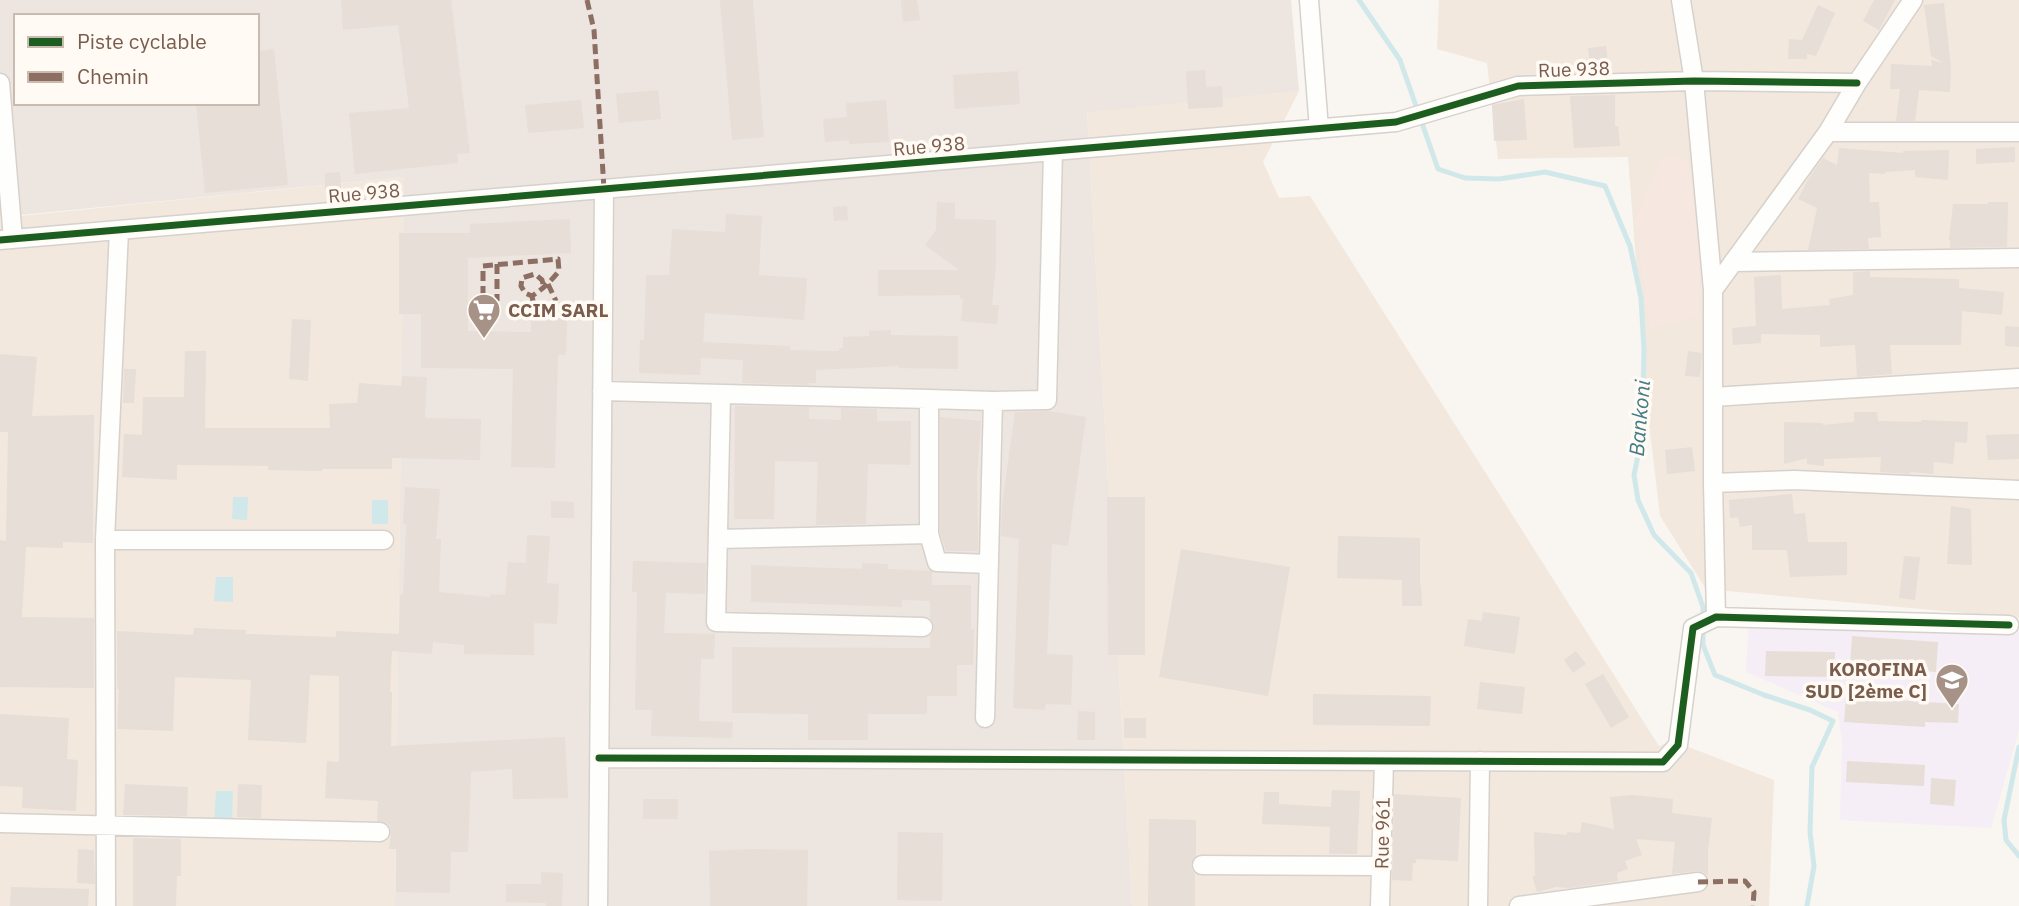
<svg xmlns="http://www.w3.org/2000/svg" width="2019" height="906" font-family="'IBM Plex Sans',sans-serif">
  <rect width="100%" height="100%" fill="#f9f5f0"/>
  <path fill="#f2e8de" d="M1439,0h580v618l-313,-29 -46,-73 -12,-101 -20,-258 -130,2 -11,-96 -50,-14z
    M1299,91l-36,71 16,36 31,-2 349,550 14,-5 101,39 -5,126h-637l-45,-795z
    M404,177l-9,729h-395v-688z"/>
  <path fill="#f6e8e1" d="M1662,156l24,2 14,51 -2,107 -48,12 -15,-107z"/>
  <path fill="#ede5e0" fill-rule="evenodd" d="M0,0h1291l8,91 -212,21 45,794h-737l9,-729 -404,40zM16,16h241v87h-241z"/>
  <path fill="#f6eef6" d="M1749,618l270,12v100l-28,98 -151,-8 2,-78 -4,-30 -92,-40z"/>
  <path fill="#d0e8ea" d="M233,497h15l-1,23 -15,-1z
    M372,500h16v24h-16z
    M216,577h17v25l-19,-1z
    M216,791h17l-1,31 -18,-1z"/>
  <g fill="none" stroke-linecap="round" stroke-linejoin="round">
    <path stroke="#d0e8ea" stroke-width="5" d="M1359,0l41,60 38,109 27,9 34,1 46,-7 60,14 25,60 11,52 3,52 -1,41 -4,60 -5,24 4,25 16,35 37,38 12,34v12
      M1703,628v17l12,30 49,20 46,15 23,11 -21,46 -2,65 4,34 -7,40
      M2019,747l-15,73 2,20 13,16"/>
  </g>
  <path fill="#e6ded7" d="M341,0h110l19,153 -13,1 1,9 -103,11 -6,-61 60,-5 -11,-83 -55,5z
    M720,0h33l11,137 -32,3z
    M901,0h16l3,20 -17,2z
    M1874,0h21l-16,30 -16,-9z
    M1944,3l7,64 -1,25 -31,-2 -4,31h-19l4,-32h-10l1,-25 41,2 -1,-6 12,3 -12,-7 -7,-51z
    M1818,5l17,8 -19,43 -9,-2v5h-19l1,-20 13,1z
    M1606,46l2,17 -18,2 -2,-17z
    M274,49l14,136 -83,8 -9,-90h61v-52z
    M1205,70l1,17 16,-1 1,21 -35,2 -2,-38z
    M1018,71l2,33 -65,5 -2,-34z
    M658,90l3,29 -42,4 -3,-29z
    M1615,95v31h3l2,20 -46,2 -4,-52z
    M1524,99l3,41 -33,1 -2,-36z
    M581,100l3,28 -56,5 -3,-28z
    M886,100l3,42 -40,2v-4l-24,2 -2,-23 24,-2 -1,-14z
    M2015,147v15l-39,2v-15z
    M1839,148l64,5v-2l46,-1 -1,30 -33,-3v-7l-30,2v2l-16,-1 1,29h9l2,35 -13,1 1,11 -61,1 9,-42 -19,-9 10,-20 15,-21 14,7z
    M340,172l1,17 -16,1v-17z
    M937,202l18,1v16l41,1v46l-4,39h7l-2,19 -36,-3 2,-22h-3v-4l-82,1v-26h81l-34,-25 11,-15z
    M1988,202h20l-1,45 -57,1v-8h-1l4,-36h35z
    M847,206l1,14 -14,1 -1,-14z
    M726,214l36,2 -3,59 48,3 -3,42 -99,-7 -2,29 87,4v4l49,1v-3h4v-11l26,-1v-5l22,-1v5l67,1v33l-59,-1v-2l-83,4v13h-7v2l-67,-2 1,-23 -42,-2 -1,17 -61,-2 1,-33h4l2,-65h23l3,-46 53,3z
    M570,219l1,34 -103,5v73l63,1v-15l36,1 -1,37h-8l-3,113 -44,-1 2,-98 -92,-1v-54h-22v-81h71v-9z
    M1870,271v6l89,2v9l45,4 -2,23 -40,-4 -1,34h-71l2,29 -35,3 -2,-32 -35,2v-12l-59,-1v9l-28,2 -1,-17 24,-2 -2,-49 27,-2 1,34 48,-4 -1,-6 24,-4v-23z
    M292,319l19,1 -3,61 -19,-2z
    M2005,326l14,1v20l-14,-1z
    M185,351h21l-1,77h125l-1,-24 28,-1 2,-20 42,3 1,-10 25,1 -2,41 56,1 -1,41 -88,-2v11h-70v2l-54,-1v-4l-91,-1v15l-55,-3 2,-43 18,1 1,-38h41z
    M1688,351l14,2 -2,24 -15,-1z
    M0,354l37,3 -5,59 62,-1 -1,128 -30,-1v6l-37,-1 -4,70 72,1v70l-94,-1v-147l6,1 2,-109h-8z
    M124,369h12l-2,34h-11z
    M735,406l74,1v12l32,1v-12l36,1v12h34l-1,44 -42,-1 -2,60 -50,1 2,-63 -43,-1 -1,58h-40z
    M1048,411l38,6 -18,129 -16,-2 -5,110 26,1 -2,50 -25,-1 -1,6 -32,-2 6,-169 -18,-3 1,-31 13,-93z
    M1854,412h23l1,9 43,1v-2l47,2 -1,21 -12,-1 -2,22 -19,-2 -1,12 -23,-2v2l-30,-2 1,-15 -57,2v7l-17,-2v-6l-23,6v-42l39,1v2l31,-3z
    M940,417l41,4 -4,55 1,75h-32l-6,-19z
    M2019,434v25l-31,1 -2,-25z
    M1692,447l3,24 -28,3 -2,-24z
    M405,487l35,2 -4,50h5l-2,53 51,5v-3l15,1 3,-33 18,1 1,-28 23,1 -3,47 12,1 -2,40 -23,-1v32l-70,-1v-9l-31,-3 -1,12 -40,-3 -2,41h2l-1,54 174,-9 3,61 -55,1 -1,-30 -41,3 -3,80h-17l-1,41 -54,-1v-43h-7l2,-17 -1,-6 -5,-4 -8,-1 1,-20 -53,-3 2,-37 12,1v-86l-29,-1 -4,68 -58,-3 3,-60 -76,-3 -2,54 -56,-2 2,-40h-2v-58l76,4 1,-7 52,2v4l90,3v-6l63,3 1,-39h3l3,-70 -3,-1z
    M1792,494l2,20 11,-1 3,29h39v33l-57,2 -3,-27h-35v-25l-12,2 -2,-10 -8,1 -1,-18z
    M1107,497h38v158h-37z
    M551,501l23,1v16h-23z
    M1951,506l20,3 1,56 -25,-1z
    M1338,536l82,2v47h1l1,21h-20v-26l-65,-2z
    M1181,549l109,18 -22,129 -109,-19z
    M1904,556l16,1 -5,43 -16,-2z
    M633,561l73,2 -1,31 -39,-1 -2,40 51,1 -1,25h-13l-2,62 34,1 -1,16 -81,-2 1,-26h-17l2,-118h-5z
    M862,563l26,1v5l42,2 2,1v13h39v44h3l-1,36h-16v31h-30v18h-59v26h-60v-26l-76,-1v-66l198,1v-12l4,-8 -4,-10v-17l-28,-1v7l-151,-5v-37l111,4z
    M1483,612l37,5 -5,37 -51,-8 4,-27 14,2z
    M1852,636l86,6 -2,30 -86,-7z
    M1576,651l10,13 -13,9 -9,-13z
    M1766,651l69,1 -1,25 -69,-1z
    M1603,674l26,43 -18,11 -26,-44z
    M1480,682l45,5 -3,27 -45,-5z
    M1313,694l118,2 -1,30 -117,-1z
    M1846,697l113,7 -1,19 -33,-1v5l-81,-5z
    M1078,711l17,1v28h-18z
    M0,714l69,4 -2,41 11,1 -2,51 -54,-3 1,-21 -23,-1z
    M1124,718h22v20h-22z
    M1847,761l78,4 -1,21 -78,-4z
    M1931,778l25,2 -2,26 -24,-2z
    M125,784l63,3 -1,29 -64,-1z
    M238,784l24,1 -1,33 -24,-1z
    M1332,790l28,1 -3,63h-28l1,-27 -68,-3 2,-32h15v12l52,3z
    M1394,794l67,4 -3,63 -42,-2v4h-3l-1,18 -20,-1z
    M1632,795l41,4 -1,14 40,5 -4,32v26l-5,-4 -6,-1 -25,3 3,-32 -39,-3 6,16 -17,6 3,8 -11,4 1,8 -48,7 -14,-1 -19,5 -5,-16h3l-1,-44 33,3v-3l13,1 2,-11 32,7 -4,-32z
    M643,799h35v20h-35z
    M1149,819l47,1v36l-5,8 1,6 3,4v32h-47z
    M898,832l45,1 -1,68 -45,-1z
    M133,838l48,1v37h-4l-1,30h-43z
    M78,849l16,1 1,34 -18,-1z
    M753,849l55,1 -1,56h-97l-1,-55z
    M541,872l22,1 -1,33h-16v-3l-40,-1v-18h35z
    M11,887l78,2 -1,17h-78z"/>
  <g fill="none" stroke-linecap="round" stroke-linejoin="round">
    <defs>
      <path id="street" d="M1309,0l10,129
        M1681,0l13,81 19,209
        M0,83l13,156
        M1828,132h191
        M0,240l1396,-118 122,-36 176,-5 163,2
        M1733,262l286,-4
        M602,391l327,8v135l8,28 52,2
        M721,394l-5,228 207,5
        M1713,397l306,-19
        M929,399l64,2 -8,317
        M993,401l54,-1 6,-249
        M1713,483l82,-3 224,10
        M718,539l211,-5
        M105,540h279
        M1716,617l-3,-134v-193l115,-158 29,-49 56,-83
        M599,758l1064,4 15,-17 15,-117 23,-11 293,8
        M0,823l380,9
        M1202,865l179,1
        M106,906l-1,-366 14,-310
        M598,906l6,-717
        M1380,906l4,-145
        M1478,906l2,-145
        M1519,906l179,-24"/>
    </defs>
    <use href="#street" stroke="#d7d1cb" stroke-width="21"/>
    <use href="#street" stroke="#fefefd" stroke-width="18"/>
    <path stroke="#8d6e63" stroke-width="5" stroke-dasharray="10 5" stroke-linecap="butt" d="M587,0l7,30 10,159
      M497,264v37
      M548,284l8,17
      M532,296l3,15
      M483,311v-45l75,-7 1,12c-8,10 -16,18 -27,25l-7,-3 -4,-7 1,-8 13,-4 7,6 2,8
      M1698,882l47,-1 9,11 -1,14"/>
    <defs>
      <path id="cycleway" d="M0,240l1396,-118 122,-36 176,-5 163,2
        M599,758l1064,4 15,-17 15,-117 23,-11 293,8"/>
    </defs>
    <use href="#cycleway" stroke="#fffaf3" stroke-width="11"/>
    <use href="#cycleway" stroke="#1b5e20" stroke-width="7"/>
  </g>
  <defs>
    <symbol id="supermarket-pin" viewBox="-11 -11 22 30"><path d="M0 17L-7.5 6A9.5 9.5 0 1 1 7.5 6Z" fill="#a69286" stroke="#fffaf3"/><path d="M-6-5.5h2.5l.6 2H6L4.5 2H-2.5L-4.4-4H-6ZM-1.5 3.2a1.3 1.3 0 1 0 .1 0ZM3 3.2a1.3 1.3 0 1 0 .1 0Z" fill="#fff"/></symbol>
    <symbol id="school-pin" viewBox="-11 -11 22 30"><path d="M0 17L-7.5 6A9.5 9.5 0 1 1 7.5 6Z" fill="#a69286" stroke="#fffaf3"/><path d="M0-5L7-2L0 1L-7-2ZM-4 1L0 2.5L4 1V4Q0 6-4 4Z" fill="#fff"/></symbol>
  </defs>
  <g fill-rule="evenodd">
    <use href="#supermarket-pin" x="465" y="291" width="38" height="52"/>
    <use href="#school-pin" x="1933" y="661" width="38" height="52"/>
  </g>
  <g text-anchor="middle" dominant-baseline="central" stroke-width="7" stroke-linejoin="round" paint-order="stroke">
    <g font-size="19" fill="#7a5c4d" stroke="#fffaf3">
      <text transform="translate(1574 69) rotate(-2)">Rue 938</text>
      <text transform="translate(929 146) rotate(-5)">Rue 938</text>
      <text transform="translate(364 193) rotate(-5)">Rue 938</text>
      <text transform="translate(1382 833) rotate(-89)">Rue 961</text>
    </g>
    <g font-size="19" font-weight="bold" fill="#7a5c4d" stroke="#fffaf3" text-anchor="start">
      <text x="508" y="310">CCIM SARL</text>
      <text x="1927" y="669" text-anchor="end">KOROFINA<tspan x="1927" dy="22">SUD [2ème C]</tspan></text>
    </g>
    <g font-size="21" font-style="italic" fill="#437c86" stroke="#fffaf3">
      <text transform="translate(1639 418) rotate(-85)">Bankoni</text>
    </g>
  </g>
  <rect x="14" y="14" width="245" height="91" fill="#fffaf3" stroke="#cabbb1" stroke-width="2"/>
  <rect x="28" y="37" width="35" height="10" fill="#1b5e20" stroke="#cabbb1" stroke-width="2"/>
  <text x="77" y="49" font-size="21" fill="#7a5c4d">Piste cyclable</text>
  <rect x="28" y="72" width="35" height="10" fill="#8d6e63" stroke="#cabbb1" stroke-width="2"/>
  <text x="77" y="84" font-size="21" fill="#7a5c4d">Chemin</text>
</svg>
